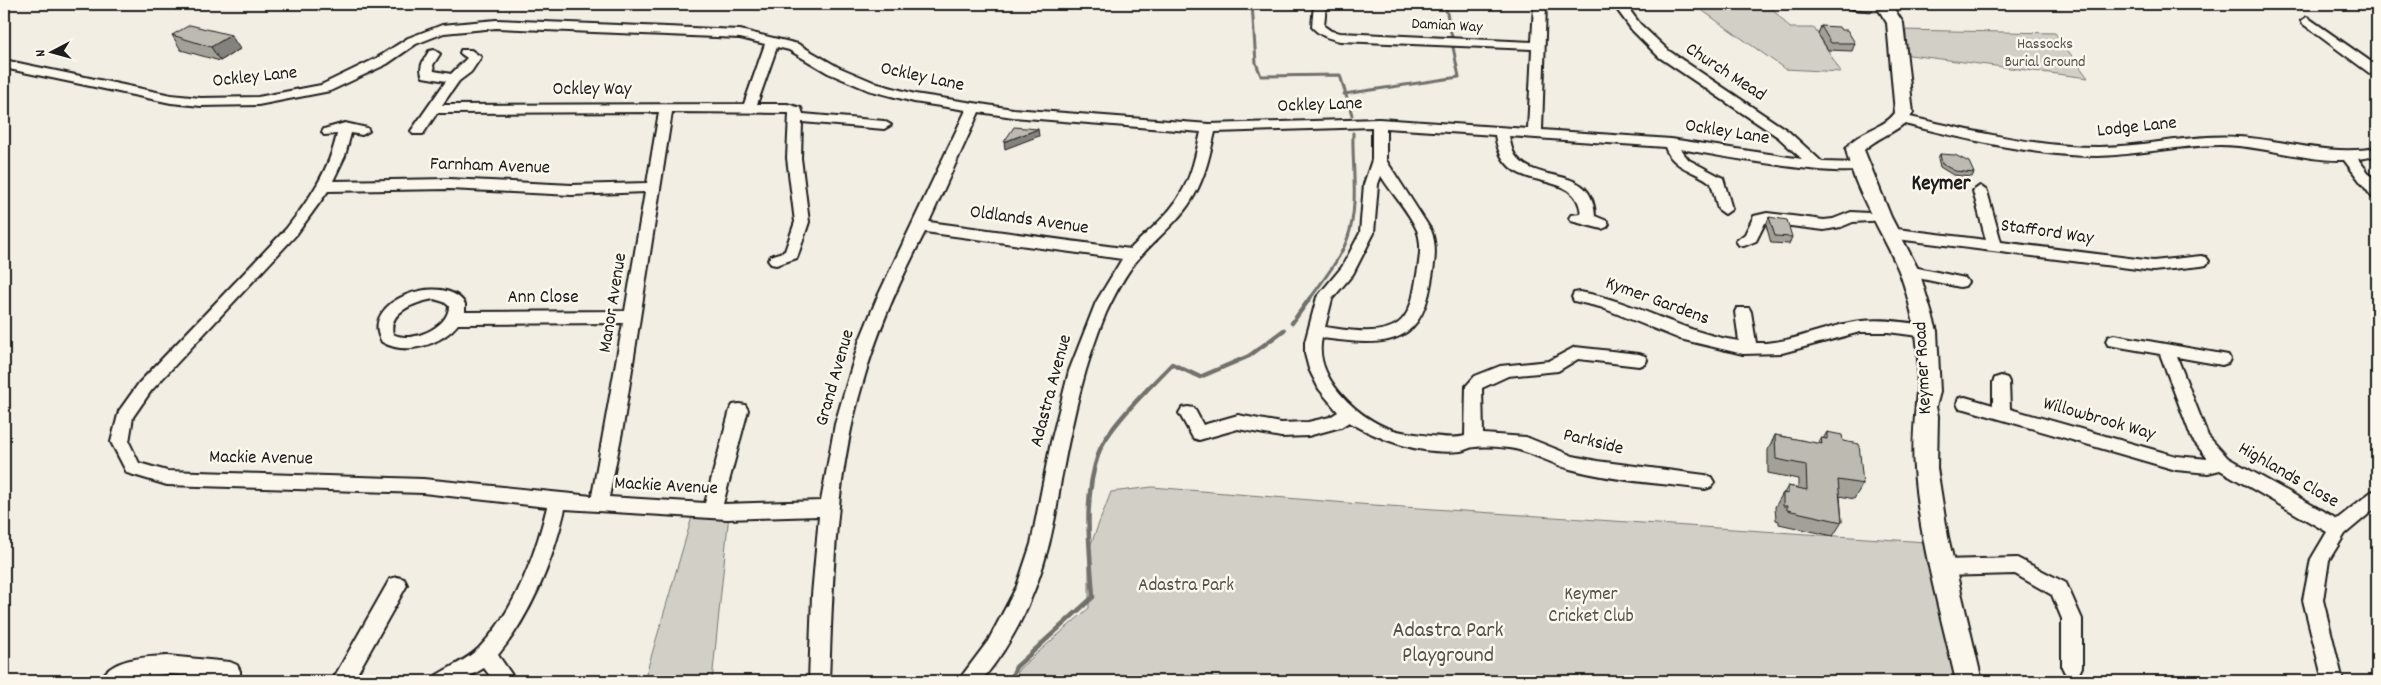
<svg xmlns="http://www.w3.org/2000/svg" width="2381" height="685" font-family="Dekko,sans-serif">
  <rect width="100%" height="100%" fill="#f2eee4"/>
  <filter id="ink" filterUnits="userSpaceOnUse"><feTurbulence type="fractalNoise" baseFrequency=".02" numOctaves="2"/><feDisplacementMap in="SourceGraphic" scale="10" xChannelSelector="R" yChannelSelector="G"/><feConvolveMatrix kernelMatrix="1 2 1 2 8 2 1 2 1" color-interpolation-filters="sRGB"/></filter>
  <g filter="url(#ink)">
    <path fill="#d2cfc6" stroke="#777671" d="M1693,4h75l22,24h24l27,44 -56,-3z
      M1900,30l155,3 33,45 -186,-24z
      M1152,487l207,17 567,38 30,139h-941l4,-12 70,-61v-59l22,-57z
      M730,504l-18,177h-68l48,-164z"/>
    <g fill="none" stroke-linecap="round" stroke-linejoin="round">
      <path stroke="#716f6b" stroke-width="3" d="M1252,4l4,59 5,13 79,-1 12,40
        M1445,4l7,33
        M1344,94l115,-17 -6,-30
        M1309,300c14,-20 31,-40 39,-63 11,-32 4,-70 5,-104"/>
      <path stroke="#716f6b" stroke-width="4.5" d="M1292,323l18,-25
        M1010,681l6,-14 77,-70c-3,-49 -11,-97 6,-145 9,-25 53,-67 73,-88l28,13 49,-21 35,-26"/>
      <defs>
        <path id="minor" d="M1314,4h12l-2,22 7,5 9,2 192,9 2,-38h12l-4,126 129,9 131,20 -24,-22 -119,-80 -27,-27 -19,-26h12l15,20 29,27 119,80 34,31 38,1 7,4c-10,15 -163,-14 -187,-18l9,11 34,18 9,31 -7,5 -7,-5 -7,-26c-16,-13 -38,-14 -46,-36l-156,-11c2,9 3,18 11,25 25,23 73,5 75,55l12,5 2,3 -2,3 -5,2 -31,-8 -2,-3 2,-3 10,-1c-3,-40 -51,-26 -72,-48 -9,-9 -12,-19 -14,-31l-109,-7v32l45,70c7,18 3,35 0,53 -11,68 -53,62 -109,55 -9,37 32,76 63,89 15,6 30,7 46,9 10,1 24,3 34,0l1,-50 9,-10 25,-10 49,-5 26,-14 64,7 6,2 2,4 -2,4 -6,2 -61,-7 -20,12 -50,5 -26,12 1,46 43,3 47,19 24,5 108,14 6,2 3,5 -3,5 -6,2c-45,-6 -91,-8 -135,-20 -21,-6 -39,-18 -61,-21 -10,-1 -23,-2 -34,-1 -5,0 -9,3 -14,4 -39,4 -79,-10 -112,-29l-8,5 -33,9 -27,1 -43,-8 -39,11 -6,-2 -14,-25 3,-5 6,-1 6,1 9,17 35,-10 43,8 27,-1 22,-5 8,-5 -19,-23 -10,-20 -4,-15v-12l12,-45 25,-30 18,-34 4,-49 8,-24v-33l-157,5c-5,22 -10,45 -21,64 -14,25 -37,41 -55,62 -14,16 -24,36 -33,55 -21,50 -33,104 -43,157 -4,17 -5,35 -9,52 -11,57 -35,115 -73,159h-23l30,-40 29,-55 14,-42 20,-102 18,-71 27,-69 26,-43 -197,-27c-25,48 -47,97 -62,150 -29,97 -30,198 -34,299h-20l3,-86 7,-79 -92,3 -162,-10c-12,51 -33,105 -67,146l18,26h-22l-10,-13 -22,13h-28l3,-6c14,-9 30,-15 42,-27 36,-37 56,-92 68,-141l-124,-14 -256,-8 -40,-12 -16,-31 8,-31 20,-28 147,-154c23,-29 43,-58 51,-95l-13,1 -2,-3 2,-3 21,-6 22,5 2,3 -7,4 -11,-2 -6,23 -12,25 116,-2 123,6 75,-2 12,-71 -222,1 -14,21h-10l-2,-3 35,-50 -23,-4c-5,-10 1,-17 6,-26l5,-1 6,4 -7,11 1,6 17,3 16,-16 -7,-5 1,-3h10l10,7 -10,15 -12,9 -17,24 302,-1 21,-60 -25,-6 -244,-10 -52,5 -28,11 -29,20 -57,27 -72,14 -57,1 -30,-3 -167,-35v-8l167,35 30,3 57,-1 63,-12 56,-27 31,-20 34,-13 54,-5 244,10 58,14 40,23 40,17 37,10 98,15 196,15 170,-5 149,10 4,-80 -192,-8c-12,-3 -20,-5 -28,-14zM777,47l12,3 39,23 40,17 46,12 52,8 -89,188 -18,44 -24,82 -14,77 -98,3 25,-94 -3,-5 -6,-1 -6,1 -3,5 -25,93 -96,-6 14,-70 49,-315 117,1 -2,45 8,64 -10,29 -14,5 -3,4 3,4 5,1 21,-7 12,-36 -8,-64 1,-36 82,7 7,-4 -7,-4 -81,-7 -2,-6 -14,-4h-30zM979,112l34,5 188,15c-5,21 -9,44 -21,63 -12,21 -33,37 -50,54l-201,-27zM1381,176c11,18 27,34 36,54 6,16 2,33 -1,50 -2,12 -4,26 -11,36 -15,23 -58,14 -80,11l7,-28 21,-25 21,-41 4,-49zM449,189l123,6 73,-3 -20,119 -160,1v-8c-21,-34 -108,-3 -83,38 24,14 59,3 76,-18l165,-1 -31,173 -169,-17 -256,-8 -28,-8 -10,-21 4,-25 18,-26 145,-156 32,-44zM434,299l10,3 5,4c0,22 -39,38 -56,28 -6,-23 24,-32 41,-35z
          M1840,4h47l4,3c-6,6 -45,3 -51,-3z
          M2307,17l70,49v10l-5,-1 -69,-51 -2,-3z
          M1901,115c65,14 130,32 198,32 46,0 92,-13 139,-10 50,3 87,19 139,11v8l-19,3 19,25v15l-5,-2 -28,-37c-42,1 -82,-15 -124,-15 -41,0 -81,10 -122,11 -68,0 -136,-18 -202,-34l-2,-3 2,-3z
          M1980,186l7,5 14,51 152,19 48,-5 5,1 3,4 -3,4 -5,1 -48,5 -264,-33 -5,-2 -2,-3 2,-3 5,-2 97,12 -13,-49z
          M1851,212l35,2 2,3 -2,3 -33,2 -12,5 -17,3 -59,-7 -9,18 -12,5 -5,-1 -3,-4 9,-7 9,-18 13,-3 57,7 9,-1z
          M1909,266l51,11 5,1 3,4 -3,4 -5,1 -56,-12 -3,-4 3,-4z
          M1580,292c55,9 102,41 159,49l-4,-29 2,-4h12l2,4 5,31c32,1 62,-14 93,-20 26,-6 52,-1 77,2l6,2 2,4 -2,4 -6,2 -38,-5h-28l-78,21 -39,1 -63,-15 -80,-32 -26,-6 -2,-4 2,-4z
          M2114,335l114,20 2,4 -2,4 -6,2 -45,-8 31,79 20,22 109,61 34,-27 6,-2v17l-32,27 -16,26 -6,40 20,81h-20l-20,-81 8,-41 16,-27 -107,-62 -12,3 -32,-3 -211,-61 -6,-1 -2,-5 2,-5 6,-1 28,8v-23l2,-4 6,-2 6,2 2,4 1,27 166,47 32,3 -16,-20 -32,-85 -52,-9 -2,-4 2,-4z
          M2017,558l49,25 16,36v48l-3,6 -7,3 -7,-3 -3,-6v-48l-10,-24 -37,-21 -72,2 -7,-2 -2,-6 2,-6 7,-2z
          M397,577l7,2 3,6 -54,96h-21l58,-102z
          M167,656l63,6 7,3 3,6v10h-20l-3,-3 -50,-4 -33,3 -9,4h-25c10,-23 45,-24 67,-25z"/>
        <path id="major" d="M1875,4h16l12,19 10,90c-12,19 -33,22 -49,37l27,67 28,54 18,60 3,61 -4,15 2,9 -1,52 11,69 34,144h-26c-16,-70 -37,-141 -42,-212 -4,-45 10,-96 1,-140 -4,-19 -9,-40 -16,-58 -17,-41 -44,-78 -53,-122 12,-19 36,-19 49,-36l-8,-90z"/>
      </defs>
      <use href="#minor" stroke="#1c1c1c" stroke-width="4"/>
      <use href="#major" stroke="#1c1c1c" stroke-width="4"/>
      <use href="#minor" fill="#fbf7ec" fill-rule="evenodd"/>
      <use href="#major" fill="#fbf7ec" fill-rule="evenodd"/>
    </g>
    <path fill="#a3a098" stroke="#1c1c1c" d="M1821,26l20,4 14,13 -3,8 -24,-1 -10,-16z
      M172,35l68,14 -20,12 -39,-11z
      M1940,154l34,19 -2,4 -19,-2 -13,-8 -2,-9z
      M1769,217l23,20 -3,7 -18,-1 -5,-18z
      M1827,432l16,9 20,43 -9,15 -14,-3 2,26 -9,14 -54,-12v-3l-3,-1 -1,-13 8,-14h1l4,-7 10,2v-9l-30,-6v-23l7,-15 43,9 3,-6 2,1z"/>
    <path fill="#84827c" stroke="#1c1c1c" d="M231,35l9,14 -20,12 -9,-14z
      M1038,129l1,7 -34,13 -1,-7z"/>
    <path fill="#bdbab1" stroke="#1c1c1c" d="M190,25l41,10 -20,12 -39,-12z
      M1821,26l18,1 2,3h6l8,13h-24z
      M1014,127l24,2 -34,13z
      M1940,154l15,1 14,7 5,11 -19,-2 -13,-7z
      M1769,217l18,3 5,17 -17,-1z
      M1827,432l15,3 1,6 16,3 4,40 -25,-4 4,42 -55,-12v-4h-4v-13l5,1v-8l19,4 -1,-25 -30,-6 -1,-24 47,9 -1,-6 6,1z"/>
  </g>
  <g text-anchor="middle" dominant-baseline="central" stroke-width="5" stroke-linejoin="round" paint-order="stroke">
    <g font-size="16" fill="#1c1c1c" stroke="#fbf7ec">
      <text transform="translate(1447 26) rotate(3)">Damian Way</text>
    </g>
    <g font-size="16" fill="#53524f" stroke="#fbf7ec">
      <text x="2045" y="44">Hassocks<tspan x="2045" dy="18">Burial Ground</tspan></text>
    </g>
    <g font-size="19" fill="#1c1c1c" stroke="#fbf7ec">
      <text transform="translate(1725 73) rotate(33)">Church Mead</text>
      <text transform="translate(255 78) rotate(-6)">Ockley Lane</text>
      <text transform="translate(922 78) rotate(12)">Ockley Lane</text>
      <text x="592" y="90">Ockley Way</text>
      <text transform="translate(1320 106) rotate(-2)">Ockley Lane</text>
      <text transform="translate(2137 128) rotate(-6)">Lodge Lane</text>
      <text transform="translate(1727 133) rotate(9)">Ockley Lane</text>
      <text transform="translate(490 167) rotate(2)">Farnham Avenue</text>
      <text transform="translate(1029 221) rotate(8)">Oldlands Avenue</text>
      <text transform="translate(2047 233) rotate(8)">Stafford Way</text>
      <text x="543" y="298">Ann Close</text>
      <text transform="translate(1657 302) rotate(20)">Kymer Gardens</text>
      <text transform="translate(614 303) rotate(-81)">Manor Avenue</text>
      <text transform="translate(1924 368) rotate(-93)">Keymer Road</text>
      <text transform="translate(836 378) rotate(-74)">Grand Avenue</text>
      <text transform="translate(1052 391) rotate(-75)">Adastra Avenue</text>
      <text transform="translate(2099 420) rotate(16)">Willowbrook Way</text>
      <text transform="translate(1593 443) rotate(14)">Parkside</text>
      <text transform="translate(261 459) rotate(1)">Mackie Avenue</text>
      <text transform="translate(2288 476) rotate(30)">Highlands Close</text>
      <text transform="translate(666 487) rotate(3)">Mackie Avenue</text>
    </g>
    <g font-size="19" fill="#53524f" stroke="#fbf7ec">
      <text x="1186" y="586">Adastra Park</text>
      <text x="1591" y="595">Keymer<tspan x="1591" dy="22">Cricket Club</tspan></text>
    </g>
    <g font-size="21" font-weight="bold" fill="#1c1c1c" stroke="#fbf7ec">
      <text x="1941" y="185">Keymer</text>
    </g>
    <g font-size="22" fill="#53524f" stroke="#fbf7ec">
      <text x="1448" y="631">Adastra Park<tspan x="1448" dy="25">Playground</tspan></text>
    </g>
  </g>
  <rect width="2381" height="685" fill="none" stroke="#fbf7ec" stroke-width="20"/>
  <rect x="10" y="10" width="2361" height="665" fill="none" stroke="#1c1c1c" stroke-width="2" filter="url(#ink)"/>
  <g transform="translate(52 52) rotate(264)" stroke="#fbf7ec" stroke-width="4" paint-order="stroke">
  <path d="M0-4L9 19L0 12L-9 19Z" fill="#1c1c1c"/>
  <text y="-8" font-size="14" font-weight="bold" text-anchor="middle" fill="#1c1c1c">N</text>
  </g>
</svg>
